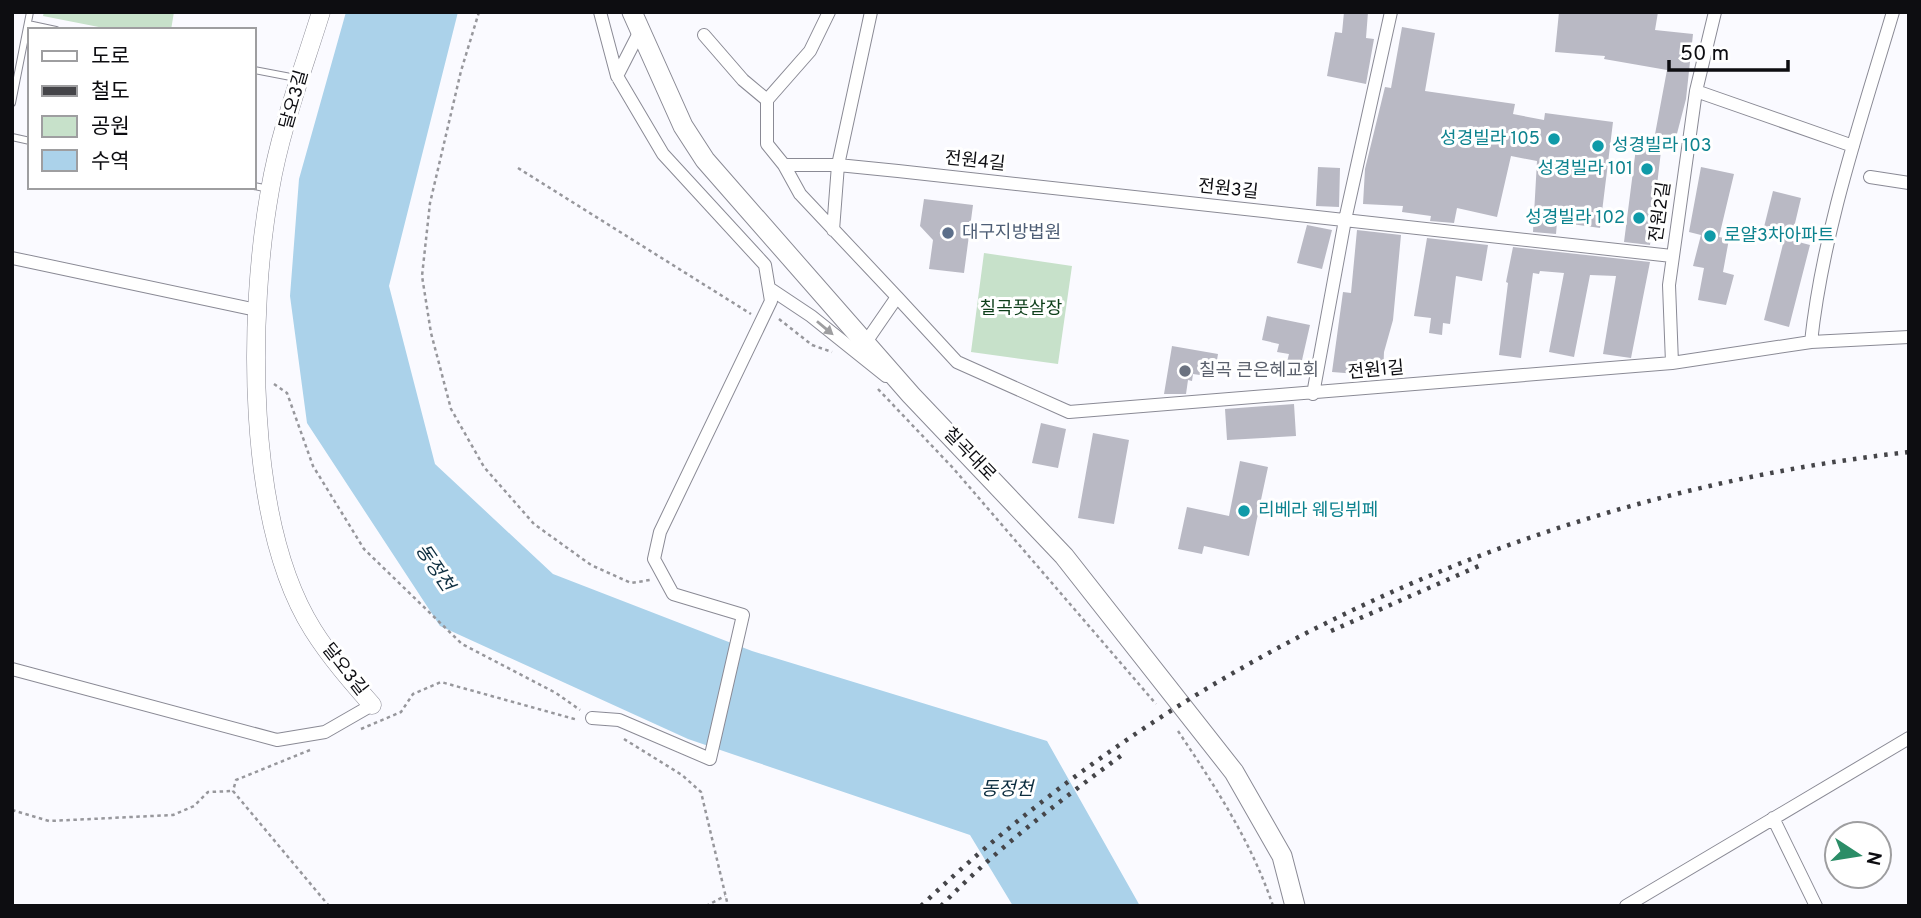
<svg xmlns="http://www.w3.org/2000/svg" width="1921" height="918" font-family="Overpass,'Noto Sans KR',sans-serif">
  <rect width="100%" height="100%" fill="#fafaff"/>
  <path fill="#c7e1ca" d="M44,12h130l-3,18h-57l-71,-14z
    M984,253l88,13 -14,98 -87,-12z"/>
  <path fill="#abd2ea" d="M346,12h112l-69,274 46,178 118,110 199,77 295,90 93,165h-127l-43,-71 -282,-96 -248,-113 -133,-203 -17,-127 9,-117z"/>
  <path fill="#b9b9c4" d="M1344,12h24l-2,26 8,1 -8,45 -39,-8 8,-44 7,1z
    M1559,12h99l-3,18 38,4 -7,65 -13,50 -20,-4 14,-75 -63,-11 1,-3 -50,-4z
    M1402,27l33,6 -10,58 90,13 -2,10 31,6 1,-7 68,9 -13,106 -43,-6 -1,12 -23,-2 4,-71 -26,-5 -14,61 -40,-9 -3,15 -24,-2 1,-5 -29,-4 1,-6 -40,-2 2,-35 20,-82 6,1z
    M1636,148l25,3 -11,94 -26,-3z
    M1318,167l22,1 -1,39 -23,-1z
    M1701,167l33,7 -15,63 10,2 -6,33 11,3 -8,30 -28,-5 6,-32 -11,-2 8,-31 -12,-3z
    M1773,191l28,7 -10,42 19,5 -21,82 -25,-7 20,-80 -22,-5z
    M924,199l49,6 -9,68 -35,-4 4,-29 -13,-14z
    M1307,225l25,5 -10,39 -25,-6z
    M1357,230l44,5 -8,85 -9,32 -1,24 -51,-4 11,-80 8,1z
    M1427,238l61,7 -6,36 -26,-5 -6,48 -7,-1 -1,12 -13,-2 2,-15 -17,-2z
    M1513,247l137,15 -19,96 -28,-4 13,-78 -26,-1 -16,82 -25,-5 15,-79 -24,-2 -1,3 -6,-1 -12,85 -22,-3 9,-72 -2,-1z
    M1267,316l43,9 -10,44 -14,-3 3,-12 -12,-2 2,-8 -17,-4z
    M1172,346l46,8 -2,12 -14,-2 -2,11 -7,-1 -1,7 -4,-1 -2,14h-22z
    M1294,404l2,32 -69,4 -2,-31z
    M1041,423l25,6 -8,39 -26,-5z
    M1093,433l36,7 -15,84 -36,-6z
    M1240,461l28,6 -19,89 -45,-10 -2,8 -24,-5 9,-42 42,9z"/>
  <g fill="none" stroke-linecap="round" stroke-linejoin="round">
    <defs>
      <path id="lane" d="M28,24l28,6
        M254,70l42,8
        M12,103l18,-91
        M12,137l18,4
        M254,186l15,3"/>
      <path id="street" d="M704,35l39,45 24,20 43,-49 19,-39
        M617,76l23,-45
        M1696,91l157,55
        M767,100v44l17,21 16,29 97,103 -31,45
        M784,165h54l60,6 774,85
        M1870,177l39,6
        M833,230l5,-65 33,-153
        M12,258l244,52
        M769,288l42,28 75,60
        M897,297l60,65 112,50 603,-49 139,-21 98,-5
        M1811,342c12,-112 50,-222 82,-330
        M1672,363l-3,-78 27,-194 19,-79
        M1313,394l32,-174 46,-208
        M12,669l265,71 48,-8 47,-27
        M592,718l27,2 91,39 33,-144 -70,-21 -19,-35 6,-27 111,-231 -6,-36 -102,-111 -46,-78 -17,-64
        M1773,818l43,88
        M1626,906l283,-168"/>
      <path id="secondary" d="M321,12c-18,58 -41,118 -51,178 -22,123 -25,332 43,440 17,27 38,51 59,75"/>
      <path id="primary" d="M632,12l51,114 22,34 206,235 153,161 170,216 48,84 13,50"/>
    </defs>
    <use href="#lane" stroke="#8a8a95" stroke-width="8"/>
    <use href="#street" stroke="#8a8a95" stroke-width="14"/>
    <use href="#secondary" stroke="#8a8a95" stroke-width="19"/>
    <use href="#primary" stroke="#8a8a95" stroke-width="21"/>
    <path stroke="#97979c" stroke-width="2.5" stroke-dasharray="3.5 3.5" stroke-linecap="butt" d="M479,12l-18,59 -31,132 -8,73 9,57 20,76 33,58 50,57 57,41 40,18 19,-3
      M518,168l233,146
      M779,319l33,26 20,7
      M274,384l13,9 26,73 51,83 98,95 94,49 24,17
      M878,389l75,79 203,236
      M361,729l40,-17 12,-18 28,-12 137,38
      M1178,731c37,55 74,112 95,175
      M624,739l58,36 19,17 27,114
      M310,750l-74,30 -3,11 96,115
      M12,810l37,11 124,-6 21,-9 14,-14 25,-1
      M706,906l19,-10"/>
    <use href="#lane" stroke="#fff" stroke-width="6"/>
    <use href="#street" stroke="#fff" stroke-width="12"/>
    <use href="#secondary" stroke="#fff" stroke-width="18"/>
    <use href="#primary" stroke="#fff" stroke-width="19"/>
    <path stroke="#454549" stroke-width="4.5" stroke-dasharray="3.5 7" stroke-linecap="butt" d="M1331,631l150,-66
      M921,906c269,-256 620,-413 988,-454
      M941,906c56,-58 120,-106 185,-154"/>
  </g>
  <defs><path id="oneway-solid" d="M-6-.8H1V-3.2L6.5 0L1 3.2V.8H-6Z" transform="scale(1.75)"/></defs>
  <use fill="#9e9ea0" href="#oneway-solid" transform="translate(825 328) rotate(40)"/>
  <g fill="#0f9aa8" stroke="#fff" stroke-width="2.5">
    <circle cx="1554" cy="139" r="7"/>
    <circle cx="1598" cy="146" r="7"/>
    <circle cx="1647" cy="169" r="7"/>
    <circle cx="1639" cy="218" r="7"/>
    <circle cx="1710" cy="236" r="7"/>
    <circle cx="1244" cy="511" r="7"/>
  </g>
  <circle fill="#5c6f8a" stroke="#fff" stroke-width="2.5" cx="948" cy="233" r="7"/>
  <circle fill="#6b7280" stroke="#fff" stroke-width="2.5" cx="1185" cy="371" r="7"/>
  <g text-anchor="middle" dominant-baseline="central" stroke-width="6" stroke-linejoin="round" paint-order="stroke">
    <g font-size="18" fill="#0d0d11" stroke="#fff">
      <text transform="translate(295 100) rotate(-74)">달오3길</text>
      <text transform="translate(975 162) rotate(6)">전원4길</text>
      <text transform="translate(1228 190) rotate(6)">전원3길</text>
      <text transform="translate(1661 212) rotate(-82)">전원2길</text>
      <text transform="translate(1376 371) rotate(-5)">전원1길</text>
      <text transform="translate(969 455) rotate(46)">칠곡대로</text>
      <text transform="translate(344 670) rotate(52)">달오3길</text>
    </g>
    <g font-size="18" fill="#0d838f" stroke="#fff" text-anchor="end">
      <text x="1540" y="139">성경빌라 105</text>
      <text x="1612" y="146" text-anchor="start">성경빌라 103</text>
      <text x="1633" y="169">성경빌라 101</text>
      <text x="1625" y="218">성경빌라 102</text>
      <text x="1724" y="236" text-anchor="start">로얄3차아파트</text>
      <text x="1258" y="511" text-anchor="start">리베라 웨딩뷔페</text>
    </g>
    <g font-size="18" fill="#4e5e75" stroke="#fff" text-anchor="start">
      <text x="962" y="233">대구지방법원</text>
    </g>
    <g font-size="18" fill="#0d3f1a" stroke="#fff">
      <text x="1021" y="309">칠곡풋살장</text>
    </g>
    <g font-size="18" fill="#5b616d" stroke="#fff" text-anchor="start">
      <text x="1199" y="371">칠곡 큰은혜교회</text>
    </g>
    <g font-size="19" font-style="italic" fill="#0c2d3f" stroke="#fff">
      <text transform="translate(434 568) rotate(56)">동정천</text>
      <text x="1007" y="790">동정천</text>
    </g>
  </g>
  <rect width="1921" height="918" fill="none" stroke="#0d0d11" stroke-width="28"/>
  <rect x="28" y="28" width="228" height="161" fill="#ffffff" stroke="#9e9ea0" stroke-width="2"/>
  <rect x="42" y="51" width="35" height="10" fill="#ffffff" stroke="#9e9ea0" stroke-width="2"/>
  <text x="91" y="63" font-size="21" fill="#0d0d11">도로</text>
  <rect x="42" y="86" width="35" height="10" fill="#454549" stroke="#9e9ea0" stroke-width="2"/>
  <text x="91" y="98" font-size="21" fill="#0d0d11">철도</text>
  <rect x="42" y="116" width="35" height="21" fill="#c7e1ca" stroke="#9e9ea0" stroke-width="2"/>
  <text x="91" y="133" font-size="21" fill="#0d0d11">공원</text>
  <rect x="42" y="150" width="35" height="21" fill="#abd2ea" stroke="#9e9ea0" stroke-width="2"/>
  <text x="91" y="168" font-size="21" fill="#0d0d11">수역</text>
  <g transform="translate(1858 855) rotate(102)"><circle r="33" fill="#ffffff" stroke="#9e9ea0" stroke-width="2"/>
  <path d="M0-5L12 26L0 18L-12 26Z" fill="#2b8d67"/>
  <text y="-10" font-size="19" font-weight="bold" text-anchor="middle" fill="#0d0d11">N</text>
  </g>
  <path d="M1669 60v10h119v-10" fill="none" stroke="#0d0d11" stroke-width="3.5"/>
  <text x="1680" y="60" font-size="21" fill="#0d0d11" stroke="#ffffff" stroke-width="5" paint-order="stroke">50 m</text>
</svg>
